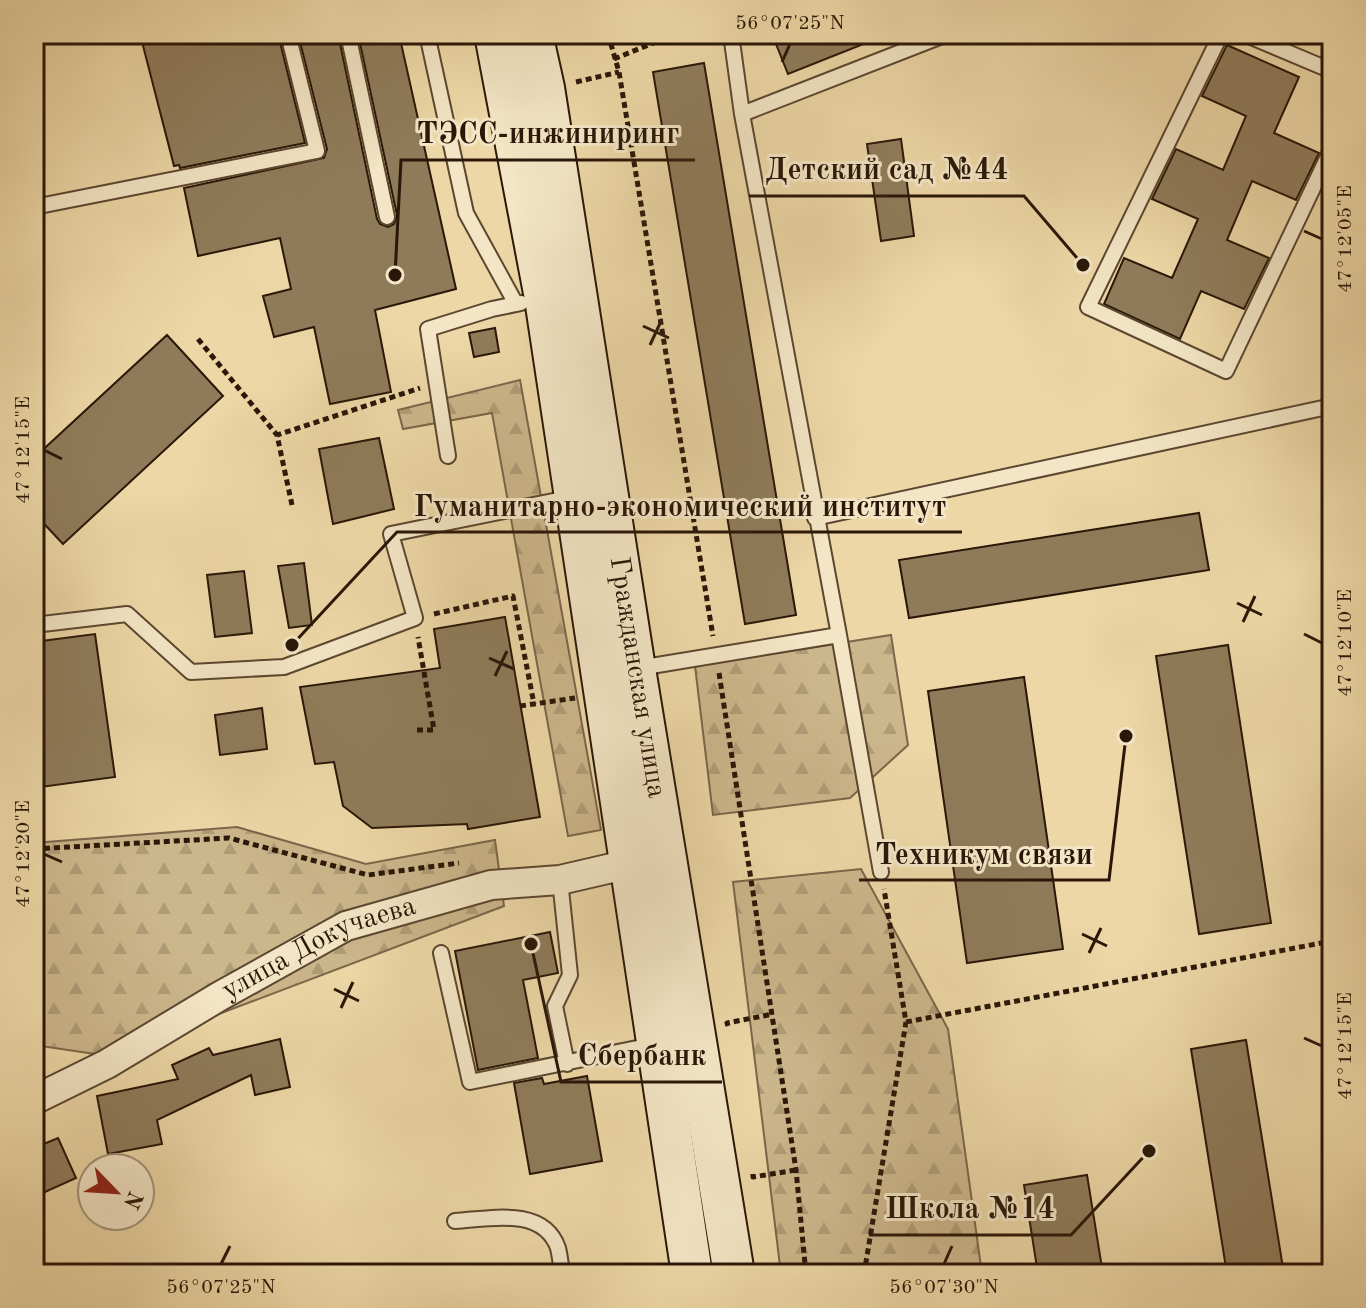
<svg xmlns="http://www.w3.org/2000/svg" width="1366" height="1308" font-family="'Old Standard TT',serif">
  <defs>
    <pattern id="forest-firs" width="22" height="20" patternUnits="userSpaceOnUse" patternTransform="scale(2)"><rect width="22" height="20" fill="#ccb68b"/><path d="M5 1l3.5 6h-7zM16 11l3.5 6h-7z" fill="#af9c76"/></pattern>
  </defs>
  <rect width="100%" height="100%" fill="#edd7a6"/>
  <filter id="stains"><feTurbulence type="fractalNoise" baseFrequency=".0025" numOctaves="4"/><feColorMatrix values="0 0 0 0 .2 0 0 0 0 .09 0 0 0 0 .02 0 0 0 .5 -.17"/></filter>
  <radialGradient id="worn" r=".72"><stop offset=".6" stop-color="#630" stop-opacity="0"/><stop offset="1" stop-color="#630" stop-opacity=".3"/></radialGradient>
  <path fill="url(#forest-firs)" stroke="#7b664a" stroke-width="2" d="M520,380l81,450 -33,6 -76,-423 -89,16 -5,-19z
    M891,635l17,110 -58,53 -137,17 -18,-149z
    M237,827l129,37 129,-24 9,66 -396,150 -74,-11v-202z
    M861,869l87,160 34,245h-201l-48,-392z"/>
  <path fill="#8f7b5a" stroke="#2a1708" stroke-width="2" d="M140,34h138l27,109 -125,25 -1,-3 -5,1z
    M298,34h40l39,185 3,5 8,3 6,-3 3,-9 -39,-181h41l57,255 -81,21 16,82 -61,12 -16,-77 -40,10 -11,-41 28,-7 -11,-51 -82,18 -14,-68 140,-30 3,-9z
    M772,34h114v1l-98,39z
    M1227,45l72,32 -25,56 45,20 -23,47 -44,-19 -25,59 42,18 -25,51 -43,-18 -21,48 -76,-35 20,-46 48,20 26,-59 -46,-20 24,-50 47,21 23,-54 -44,-20z
    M704,63l92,552 -51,9 -92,-552z
    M901,139l13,97 -33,5 -14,-97z
    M495,328l4,24 -25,5 -5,-24z
    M167,335l56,61 -160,148 -29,-31v-55z
    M379,438l15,71 -61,15 -14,-75z
    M1199,513l10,57 -300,48 -10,-58z
    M304,563l8,62 -23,3 -11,-62z
    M244,571l8,62 -37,4 -8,-62z
    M505,617l35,200 -72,12 -1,-5 -95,4 -29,-22 -9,-44 -19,2 -15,-77 140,-19 -6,-39z
    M95,634l20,143 -74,10 -7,-50v-95z
    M1228,645l43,278 -72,11 -43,-278z
    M1024,677l39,272 -96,14 -39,-272z
    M262,708l5,41 -47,6 -5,-40z
    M550,932l8,41 -35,7 15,78 -60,12 -23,-119z
    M280,1039l10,48 -35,8 -4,-20 -94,45 5,24 -54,10 -11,-58 81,-17 -6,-14 37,-17 4,7z
    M1246,1040l38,234h-57l-36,-225z
    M587,1076l15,85 -72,13 -16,-91 28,-5 2,6z
    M58,1138l18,40 -42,19v-49z
    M1087,1175l16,99h-65l-14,-89z"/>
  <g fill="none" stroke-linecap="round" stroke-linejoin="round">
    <defs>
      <path id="service" d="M348,34l39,183
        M427,34l39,179 50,91
        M1221,34l-133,273 138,64 106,-223
        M1244,34l88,37
        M742,114l205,-80
        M34,207l283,-56 -29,-117
        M448,456l-20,-127 64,-20 29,-6
        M815,518l517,-112
        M34,625l93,-11 64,58 93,-5 131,-49 -24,-84 182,-37
        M839,635l42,237
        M639,668l200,-33 -97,-521 -11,-80
        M560,880l10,95 -15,31 12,58
        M441,953l29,129 187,-38
        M455,1221c34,-2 88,-15 103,27 2,8 3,18 4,26"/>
      <g id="minor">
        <path id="s1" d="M34,1100l73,-36 113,-68 126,-70 145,-41 69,-5 69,-16"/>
      </g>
      <g id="secondary">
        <path d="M495,34l50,264 147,976"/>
        <path id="s2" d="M532,34l12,54 91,581 99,605"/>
      </g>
    </defs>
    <use href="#service" stroke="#5b4730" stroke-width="18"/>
    <use href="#minor" stroke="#5b4730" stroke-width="32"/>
    <use href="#secondary" stroke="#2a1708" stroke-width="44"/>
    <path stroke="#2a1708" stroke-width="5" stroke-dasharray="6 4" stroke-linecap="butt" d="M608,34l11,38 94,564
      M614,59l61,-25
      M576,82l43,-10
      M198,339l79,96
      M292,505l-15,-70 143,-47
      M434,614l79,-18 21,108
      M719,673l77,497 10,104
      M520,706l55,-8
      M417,730h17l-16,-93
      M34,849l195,-11 139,37 91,-12
      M906,1022l426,-81
      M728,1026l-1,-3 46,-9
      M753,1174v3l43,-7
      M864,1274l42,-252 -22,-133"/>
    <use href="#service" stroke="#f3e5c5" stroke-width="14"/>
    <use href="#minor" stroke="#f3e5c5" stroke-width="28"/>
    <use href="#secondary" stroke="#f3e5c5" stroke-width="40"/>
  </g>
  <path fill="none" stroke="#2a1708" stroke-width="3" d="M782,62l8,-18M1304,231l18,8M643,326l26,12M650,345l12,-26M44,450l18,9M1237,603l25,12M1243,622l12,-26M1304,634l18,9M489,658l25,11M495,676l12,-25M44,854l18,8M1082,934l25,12M1089,953l12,-25M334,989l25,12M341,1008l12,-26M1304,1038l18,8M221,1264l9,-18M944,1264l8,-18"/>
  <g text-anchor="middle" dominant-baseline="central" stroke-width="6" stroke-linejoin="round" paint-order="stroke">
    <g font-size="28" fill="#2a1708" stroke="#f3e5c5">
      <text stroke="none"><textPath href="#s2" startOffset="652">Гражданская улица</textPath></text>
      <text stroke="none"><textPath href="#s1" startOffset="324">улица Докучаева</textPath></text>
    </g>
  </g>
  <path fill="none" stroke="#2a1708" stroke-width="3" d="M395 275L401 160H695M1083 265L1024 196H749M292 645L397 532H962M1126 736L1109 880H859M531 944L561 1082H722M1149 1151L1071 1235H869"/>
  <g fill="#2a1708" stroke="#f3e5c5" stroke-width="3">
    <circle cx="395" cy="275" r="8"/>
    <circle cx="1083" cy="265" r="8"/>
    <circle cx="292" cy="645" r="8"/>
    <circle cx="1126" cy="736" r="8"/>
    <circle cx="531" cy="944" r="8"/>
    <circle cx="1149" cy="1151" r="8"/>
  </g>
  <g font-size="30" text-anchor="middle" font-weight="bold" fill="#2a1708" stroke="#f3e5c5" stroke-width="6" stroke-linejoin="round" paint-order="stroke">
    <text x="548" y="143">ТЭСС-инжиниринг</text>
    <text x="887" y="179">Детский сад №44</text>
    <text x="680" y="516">Гуманитарно-экономический институт</text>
    <text x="984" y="864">Техникум связи</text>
    <text x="642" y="1065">Сбербанк</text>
    <text x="970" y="1218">Школа №14</text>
  </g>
  <rect width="1366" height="1308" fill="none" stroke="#edd7a6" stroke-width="88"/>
  <g transform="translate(116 1192) rotate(115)"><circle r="38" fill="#f3e5c5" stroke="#a39379" stroke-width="2"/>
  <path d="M0-6L14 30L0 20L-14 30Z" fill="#8f2418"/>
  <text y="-12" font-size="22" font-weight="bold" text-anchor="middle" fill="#2a1708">N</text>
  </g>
  <rect x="44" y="44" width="1278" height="1220" fill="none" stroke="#2a1708" stroke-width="3"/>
  <g font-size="20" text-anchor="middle" fill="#2a1708">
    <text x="790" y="29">56°07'25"N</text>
    <text transform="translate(1344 239) rotate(-90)" y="7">47°12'05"E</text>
    <text transform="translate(22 450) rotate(-90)" y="7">47°12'15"E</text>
    <text transform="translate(1344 643) rotate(-90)" y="7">47°12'10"E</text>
    <text transform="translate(22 854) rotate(-90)" y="7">47°12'20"E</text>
    <text transform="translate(1344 1046) rotate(-90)" y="7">47°12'15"E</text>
    <text x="221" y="1293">56°07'25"N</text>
    <text x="944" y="1293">56°07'30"N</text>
  </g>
  <rect width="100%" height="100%" filter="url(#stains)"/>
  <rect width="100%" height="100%" fill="url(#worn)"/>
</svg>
